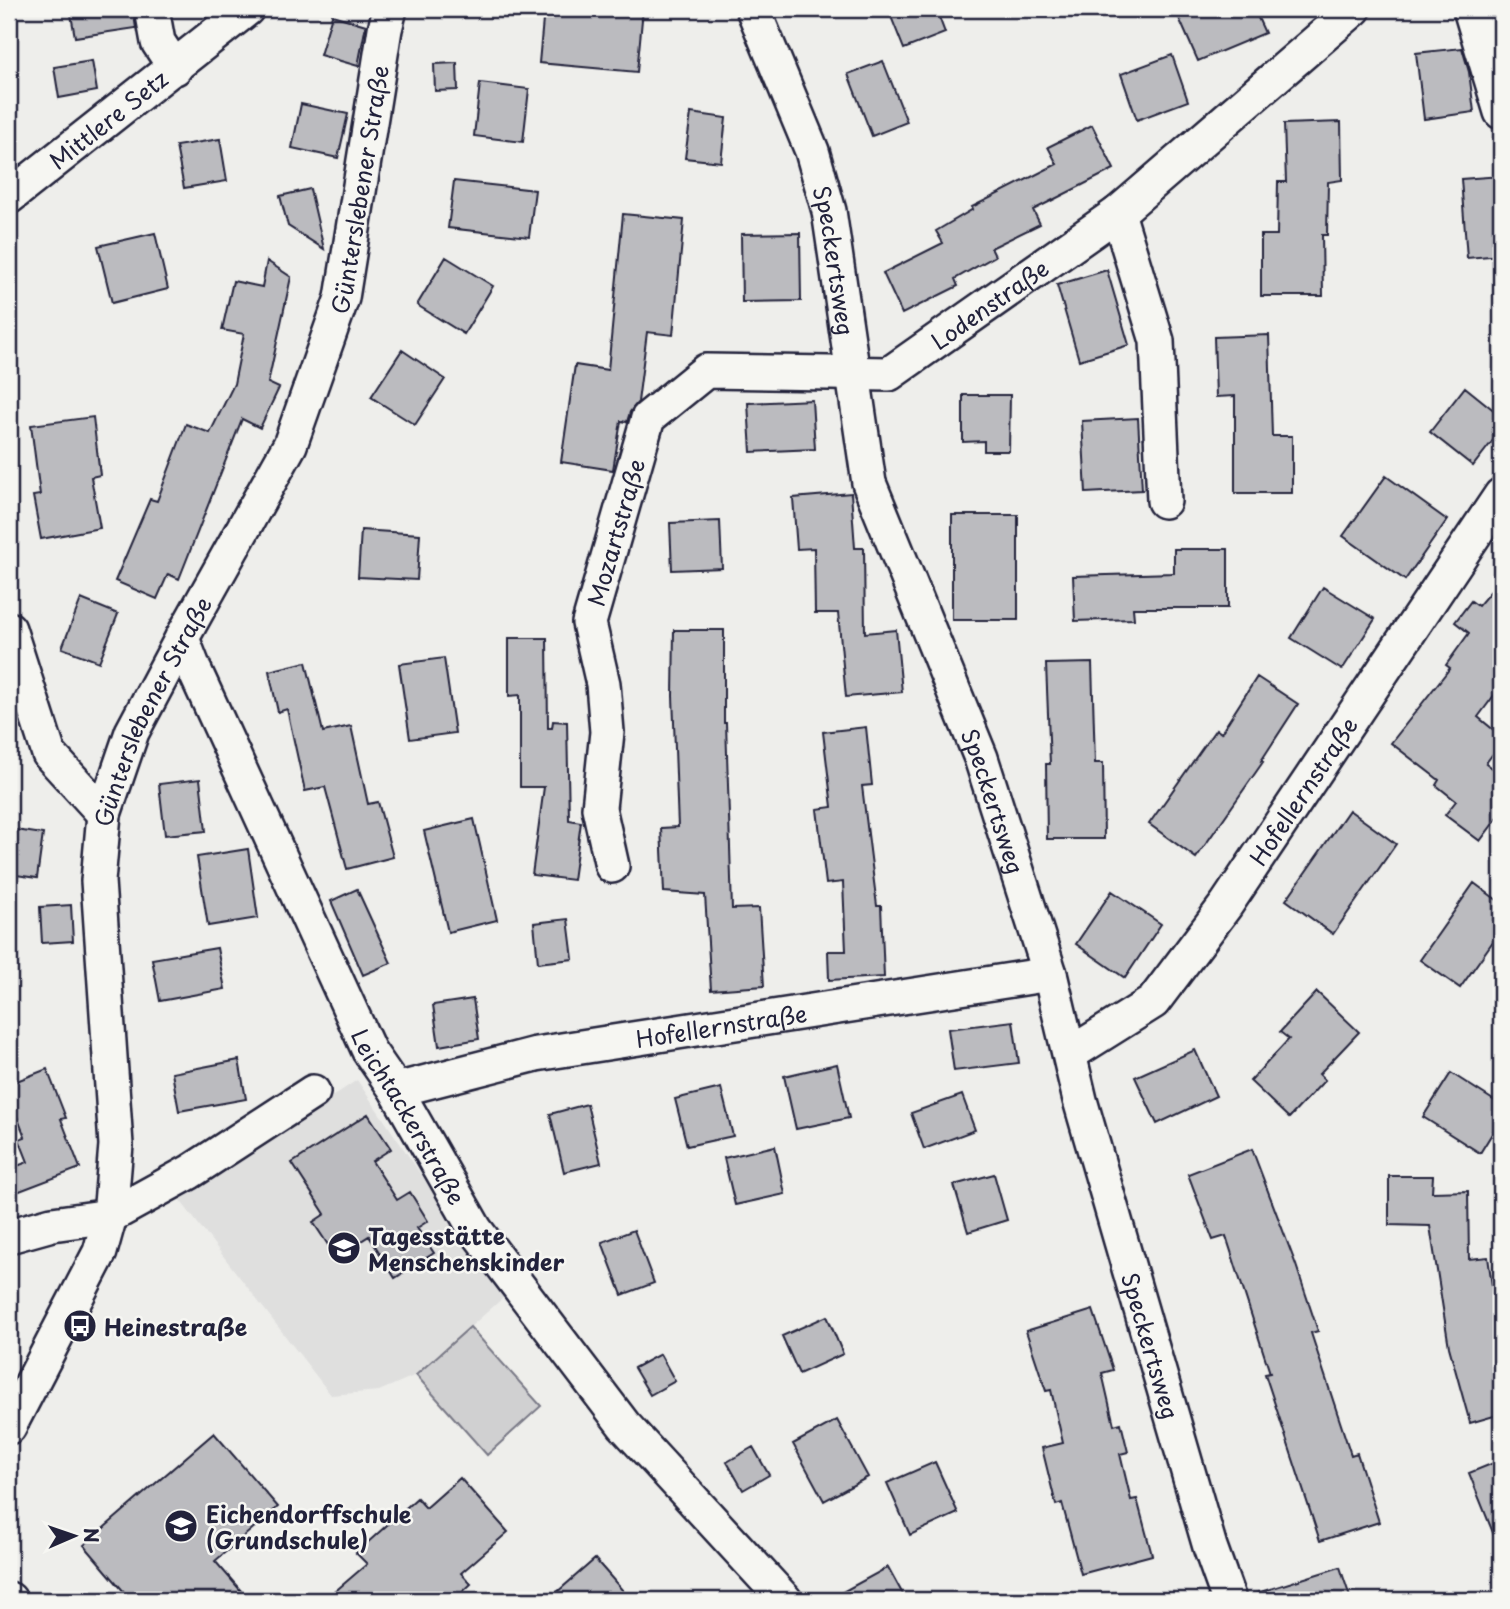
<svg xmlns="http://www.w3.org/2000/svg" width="1510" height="1609" font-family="'Playpen Sans',sans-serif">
  <rect width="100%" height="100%" fill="#eeeeeb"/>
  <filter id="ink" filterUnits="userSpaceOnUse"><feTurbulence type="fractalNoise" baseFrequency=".0143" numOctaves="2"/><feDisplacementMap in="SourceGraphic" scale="14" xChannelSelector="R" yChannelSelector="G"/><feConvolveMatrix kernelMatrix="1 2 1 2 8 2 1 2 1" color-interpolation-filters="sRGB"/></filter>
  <g filter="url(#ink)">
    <path fill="#dfdfde" d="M357,1080l147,217 -88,78 -37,16 -48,4 -152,-196z"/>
    <path fill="#d0d0d1" stroke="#797986" stroke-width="2" d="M470,1327l71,79 -54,49 -71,-80z"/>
    <path fill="#bbbbbf" stroke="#22223b" stroke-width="2" d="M70,9h63l3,19 -61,9z
      M544,9h99l-6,63 -98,-9z
      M888,9h48l9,24 -41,16z
      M1201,9h53l11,24 -67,28 -19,-43z
      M332,15l34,10 -8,41 -38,-11z
      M1462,48l7,24 5,40 -50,7 -8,-66z
      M1172,55l16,46 -51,19 -16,-46z
      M92,61l5,30 -38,7 -5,-31z
      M883,61l24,61 -35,14 -24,-62z
      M457,63l1,27 -23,1 -1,-27z
      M480,83l49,6 -6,53 -49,-6z
      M301,104l47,10 -10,44 -46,-10z
      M691,113l35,5 -5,44 -36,-4z
      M1341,122l1,58 -14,2 -1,53h-5l1,61h-62v-61h16l1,-53h8l-2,-58z
      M1092,125l22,44 -81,41 7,14 -49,24 4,8 -40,23 3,7 -56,28 -19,-41 60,-30 -7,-12 37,-22 -1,-2 85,-43 -9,-17z
      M220,139l7,42 -43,7 -8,-42z
      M1501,176v79l-34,3 -6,-79z
      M454,181l81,9 -6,47 -81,-9z
      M310,189l14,60 -36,-23 -8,-30z
      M623,214l61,6 -11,115 -26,-3 -9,70 -8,10 -3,10 -6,-1 -8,49 -52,-8 14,-97 33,5z
      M155,233l13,56 -56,14 -14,-57z
      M800,233l1,68 -59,1 -1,-68z
      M446,257l47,29 -29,48 -47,-29z
      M267,261l24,16 -23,106 11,5 -19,40 -18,-9 -63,160 -11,-5 -11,25 -42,-18 35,-82 7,2 29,-77 24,9 24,-49 10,-50 -22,-4 11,-49 29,6z
      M1107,270l22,75 -50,15 -22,-75z
      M1269,335l3,101h20v57h-57v-97l-19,1 -2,-60z
      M402,350l43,29 -30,46 -44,-28z
      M1465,387l36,29v14l-28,36 -43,-34z
      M963,395h47l-1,56h-25v-10l-21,1z
      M812,400l3,49 -64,3 -3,-49z
      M93,417l7,58 -9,2 9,51 -59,11 -8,-43 7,-1 -9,-70z
      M1138,418l4,72 -56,3 -4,-72z
      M1386,476l61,44 -42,60 -62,-44z
      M851,493l4,55h9l1,85 31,-3 6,62 -56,5 -8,-84h-23l-1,-65 -17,1 -4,-51z
      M952,515h66v105h-66z
      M720,521l2,47 -50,2 -2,-47z
      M361,530l59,4 -3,46 -59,-3z
      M1174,549h54v59h-95l1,11 -59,2 -2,-45 101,-3z
      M1501,579v107l-23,31 23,19v7l-15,20 15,12v38l-21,28 -35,-26 11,-14 -20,-16 3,-5 -48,-37 59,-75 -4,-3 23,-32 -14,-11 16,-21 7,5z
      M1323,587l52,32 -33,51 -51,-32z
      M81,599l37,15 -19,48 -37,-14z
      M674,630h50v93h2l6,186 27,-1 5,78 -53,4 -6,-95 -41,-3 -3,-64 17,-1 -5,-131z
      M509,638h38l1,90h4l1,-7 14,1 2,98 12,2 -8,58 -41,-5 12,-88h-24v-92l-11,1z
      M444,658l11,75 -45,6 -11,-75z
      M306,662l17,70 28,-6 17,78 10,-2 15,55 -46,12 -22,-82 -20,4 -18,-82 -9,3 -9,-41z
      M1092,663l3,100h8l1,76h-57l-1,-75h4l-4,-100z
      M1257,677l41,27 -37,57 2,1 -67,96 -47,-34 67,-95 5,4z
      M866,727l6,58 -10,1 15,120h4l3,71 -55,3 -1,-29h18l-3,-69 -17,2 -9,-75 15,-2 -9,-75z
      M200,779l6,52 -41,4 -6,-51z
      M1349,810l47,34 -63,90 -47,-34z
      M474,819l23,101 -49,12 -24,-101z
      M9,829l34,5 -6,44 -28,-4z
      M248,849l10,69 -50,8 -11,-69z
      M1474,883l27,20v27l-41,58 -40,-28z
      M357,889l34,74 -28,12 -32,-74z
      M1112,891l49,33 -36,54 -49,-34z
      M71,905l2,36 -31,2 -2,-36z
      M568,919l5,40 -35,4 -4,-40z
      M217,948l8,41 -65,12 -8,-42z
      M1317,992l42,40 -40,42 6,6 -36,38 -39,-37 39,-42 -9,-7z
      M473,999l6,40 -40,7 -6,-41z
      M1013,1021l6,42 -65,8 -6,-42z
      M1195,1050l21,46 -59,28 -22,-47z
      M239,1060l7,39 -67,12 -7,-38z
      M837,1064l12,54 -53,11 -12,-53z
      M47,1069l19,49 -5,1 19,49 -71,27v-26l19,-7 -9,-23 6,-2 -16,-41v-12z
      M1451,1073l50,32v14l-21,34 -57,-36z
      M721,1088l12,48 -46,10 -12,-47z
      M962,1095l13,35 -51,19 -13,-36z
      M587,1104l14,59 -37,9 -14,-58z
      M368,1114l23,35 -19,12 25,39 13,-8 18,29 -11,7 17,25 -39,25 -26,-42 -33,21 -23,-35 12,-8 -33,-51z
      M775,1146l10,48 -50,11 -11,-47z
      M1252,1149l44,116 22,66 -7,2 40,122 6,-2 22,69 -59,19 -55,-167 5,-1 -44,-137 -13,4 -25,-66z
      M994,1174l13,46 -39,12 -14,-47z
      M1389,1176h44l-1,16 36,-1 1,68 19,-2 9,64 -4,1 8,29v63l-31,9 -21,-76 -19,-121 -41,-1z
      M634,1230l20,53 -32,12 -20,-53z
      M1093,1310l20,60 -11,3 12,52 7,-2 7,29 -8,2 11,46 6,-1 15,56 -71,19 -19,-71 -6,2 -14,-57 21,-5 -12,-53 -5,1 -20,-60z
      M827,1316l16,38 -44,20 -17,-38z
      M660,1354l15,27 -25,14 -16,-27z
      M837,1420l31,57 -44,24 -31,-57z
      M214,1433l64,74 -63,54 34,39h-118l-47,-55z
      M753,1447l16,28 -26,15 -16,-28z
      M1501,1460v90h-1l-31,-77z
      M935,1462l23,51 -48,22 -23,-52z
      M460,1478l48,54 -47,41 10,11 -17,16h-129l42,-36 -11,-11 61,-55 9,10z
      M595,1559l36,41h-83z
      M888,1567l18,33h-78z
      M1340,1567l11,33h-99l-1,-5z"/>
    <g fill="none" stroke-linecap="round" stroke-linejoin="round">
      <defs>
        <g id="minor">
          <path d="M152,9l6,33 17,26"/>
          <path id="s1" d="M753,9l59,142 17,60 40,272 112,275 69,216 30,126 130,447 19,53"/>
          <path d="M1470,9l31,103"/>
          <path id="s2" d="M9,197l238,-188"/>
          <path d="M1118,213l39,128 7,160"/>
          <path d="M9,629l40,125 55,60"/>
          <path id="s3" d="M182,638l12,31 175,382 27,39 79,139 149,196 161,175"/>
          <path id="s4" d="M612,866l-13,-58 8,-76 -4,-48 -14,-61 59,-205 58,-47 183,3 229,-161 236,-204"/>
          <path id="s5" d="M1070,1054l83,-52 73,-97 275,-410"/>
          <path id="s6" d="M396,1090l140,-36 514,-80"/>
          <path d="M9,1236l43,-12 58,-8 80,-44 123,-80"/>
          <path id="s7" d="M9,1427l91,-175 10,-36 6,-71 -18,-264 6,-67 28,-82 50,-94 108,-193 52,-147 43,-269 5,-20"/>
          <path d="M9,1599l1,1"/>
        </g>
      </defs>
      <use href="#minor" stroke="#22223b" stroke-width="38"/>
      <use href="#minor" stroke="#f6f6f2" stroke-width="33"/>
    </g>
  </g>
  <defs>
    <symbol id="school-disc" viewBox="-11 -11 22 22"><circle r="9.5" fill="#22223b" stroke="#f6f6f2"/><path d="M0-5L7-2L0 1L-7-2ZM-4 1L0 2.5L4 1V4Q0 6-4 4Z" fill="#fff"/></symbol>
    <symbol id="bus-disc" viewBox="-11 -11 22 22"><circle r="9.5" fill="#22223b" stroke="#f6f6f2"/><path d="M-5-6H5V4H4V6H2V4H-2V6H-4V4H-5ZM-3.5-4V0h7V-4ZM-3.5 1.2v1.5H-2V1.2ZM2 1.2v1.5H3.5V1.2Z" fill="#fff"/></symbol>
  </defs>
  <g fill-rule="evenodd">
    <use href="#school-disc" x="325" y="1229" width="38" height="38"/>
    <use href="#bus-disc" x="61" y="1307" width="38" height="38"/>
    <use href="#school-disc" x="162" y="1507" width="38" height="38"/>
  </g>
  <g text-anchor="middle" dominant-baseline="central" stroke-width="5" stroke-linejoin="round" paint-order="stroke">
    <g font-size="23" fill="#22223b" stroke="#f6f6f2">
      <text stroke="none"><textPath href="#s2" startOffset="126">Mittlere Setz</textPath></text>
      <text stroke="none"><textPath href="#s7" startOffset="1318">Günterslebener Straße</textPath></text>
      <text stroke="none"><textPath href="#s1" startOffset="266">Speckertsweg</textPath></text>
      <text stroke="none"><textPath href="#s4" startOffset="840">Lodenstraße</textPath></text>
      <text stroke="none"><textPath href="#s4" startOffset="341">Mozartstraße</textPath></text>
      <text stroke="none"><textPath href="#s7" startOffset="751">Günterslebener Straße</textPath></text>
      <text stroke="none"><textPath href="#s5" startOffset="357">Hofellernstraße</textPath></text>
      <text stroke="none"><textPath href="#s1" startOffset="833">Speckertsweg</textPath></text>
      <text stroke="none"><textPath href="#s6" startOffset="332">Hofellernstraße</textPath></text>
      <text stroke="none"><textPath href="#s3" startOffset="530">Leichtackerstraße</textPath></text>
      <text stroke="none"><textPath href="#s1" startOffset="1400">Speckertsweg</textPath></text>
    </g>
    <g font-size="23" font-weight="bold" fill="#22223b" stroke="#f6f6f2" text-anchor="start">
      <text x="368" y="1235">Tagesstätte<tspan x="368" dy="26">Menschenskinder</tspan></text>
      <text x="104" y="1326">Heinestraße</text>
      <text x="206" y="1513">Eichendorffschule<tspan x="206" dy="26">(Grundschule)</tspan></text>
    </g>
  </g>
  <rect width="1510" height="1609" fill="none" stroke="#f6f6f2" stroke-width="35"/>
  <rect x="18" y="18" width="1475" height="1574" fill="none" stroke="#22223b" stroke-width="2.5" filter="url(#ink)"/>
  <g transform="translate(74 1536) rotate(88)" stroke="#f6f6f2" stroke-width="5" paint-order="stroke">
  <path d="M0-5L12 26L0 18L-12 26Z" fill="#22223b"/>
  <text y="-10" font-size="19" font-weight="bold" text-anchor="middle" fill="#22223b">N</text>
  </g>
</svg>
